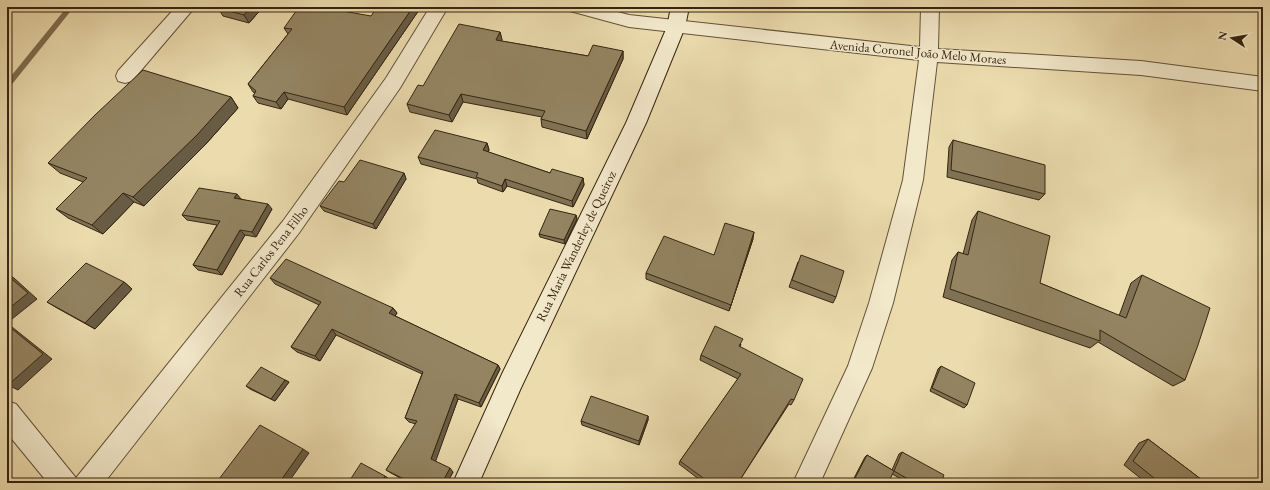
<svg xmlns="http://www.w3.org/2000/svg" width="1270" height="490" font-family="'EB Garamond',serif">
  <rect width="100%" height="100%" fill="#ebdbad"/>
  <filter id="stains"><feTurbulence type="fractalNoise" baseFrequency=".005" numOctaves="4"/><feColorMatrix values="0 0 0 0 .2 0 0 0 0 .09 0 0 0 0 .02 0 0 0 .5 -.17"/></filter>
  <radialGradient id="worn" r=".72"><stop offset=".6" stop-color="#630" stop-opacity="0"/><stop offset="1" stop-color="#630" stop-opacity=".3"/></radialGradient>
  <g fill="none" stroke-linecap="round" stroke-linejoin="round">
    <path fill="#7d6d4f" fill-rule="evenodd" d="M67,7h7l-65,81 -2,1v-8z"/>
    <defs>
      <path id="street" d="M176,7h19l-63,74 -7,2 -7,-2 -2,-5 2,-5z
        M430,7h18l-48,81 -101,145 -195,250h-56l-41,-50v-32l9,3 60,74 207,-257 103,-143z
        M567,7h32l30,8 291,32 1,-40h18l-1,42 203,12 122,16v14l-122,-16 -204,-13 -14,118 -30,123 -21,65 -52,115h-27l55,-117 21,-63 34,-123 16,-120 -290,-33 -59,-16z"/>
      <path id="secondary" d="M671,7h18l-4,20 -39,96 -126,267 -41,93h-26l49,-109 124,-251 41,-96z"/>
    </defs>
    <use href="#street" stroke="#635238" stroke-width="2"/>
    <use href="#secondary" stroke="#362511" stroke-width="2"/>
    <use href="#street" fill="#f2e8ca" fill-rule="evenodd"/>
    <use href="#secondary" fill="#f2e8ca" fill-rule="evenodd"/>
  </g>
  <path fill="#7f7254" stroke="#362511" d="M263,7l-14,16 -26,-7 -5,-8z
    M419,10l-72,105 -59,-16 -7,10 -23,-6 -5,-7 2,-3 -2,-1 -5,-8 40,-50 -4,-6z
    M500,32l2,8 -1,1 87,15 35,-5v8l-36,80 -45,-12 -1,-8 1,-2 -79,-15 -11,20 -42,-10 -3,-8 16,-18z
    M231,97l7,11 -33,37 -61,61 -10,-4 -31,32 -35,-16 -12,-9 27,-27 -23,-9 -12,-10z
    M953,140l92,54 -6,6 -92,-23 2,-30z
    M487,143l2,7 -1,2 62,21 33,5 1,7 -11,22 -66,-21 -4,6 -25,-9 -1,-4 -56,-15 -3,-7z
    M404,173l2,6 -30,50 -52,-18 -4,-5z
    M241,199l31,10 -16,28 -11,-2 -23,40 -24,-5 -5,-5 24,-40 -30,-5 -5,-5z
    M978,211l62,72 79,33 12,-33 11,-8 43,105 -12,6 -75,-44 -8,6 -147,-51 9,-37 6,-8 5,2 9,-34z
    M576,215l1,4 -12,25 -25,-7 -1,-3z
    M753,239l-24,72 -83,-32v-6l68,-18z
    M798,262l38,35 -3,6 -44,-16z
    M270,278l123,30 4,5 -2,3 103,49 2,4 -19,38 -23,-8 -23,62 18,11 -6,11h-38l-18,-10 -5,-3 30,-46 -7,-2 -4,-4 17,-44 -86,-39 -16,26 -23,-9 -6,-5 28,-42 -44,-21z
    M124,282l8,7 -37,40 -38,-21 -10,-6z
    M741,344l-1,3 54,53 -3,5 -2,-1 -51,79h-34l-25,-19 1,-3 58,-82 -38,-19 1,-5z
    M941,366l26,39 -3,3 -34,-17 8,-22z
    M285,380l4,2 -14,19 -25,-12 -4,-3z
    M648,416v4l-9,25 -57,-20 -1,-4z
    M1148,439l58,44h-63l1,-2 -20,-16 15,-22z
    M902,452l39,31h-32l-17,-9 -4,9h-35l-1,-1 13,-25 2,-2 25,15 7,-16z"/>
  <path fill="#685c45" stroke="#362511" d="M251,7h12l-14,16 -5,-8z
    M413,7h5l1,3 -72,105 -3,-8z
    M500,32l2,8 -5,8 -1,-8z
    M623,51v8l-36,80 -1,-8z
    M284,92l4,7 -7,10 -5,-7z
    M461,94l2,8 -11,20 -3,-7z
    M231,97l7,11 -33,37 -61,61 -11,-9z
    M487,143l2,7 -4,7 -2,-7z
    M404,173l2,6 -30,50 -3,-5z
    M583,178l1,7 -11,22 -1,-6z
    M505,179l2,7 -4,6 -1,-6z
    M123,193l11,9 -31,32 -11,-9z
    M237,194l4,5 -7,-1z
    M268,204l4,5 -16,28 -4,-5z
    M576,215l1,4 -12,25 -1,-4z
    M240,230l5,5 -23,40 -5,-5z
    M754,232l-1,7 -24,72 2,-6z
    M7,274l7,4 23,21 -30,24 45,36 -34,31 -10,-5 -1,-60z
    M124,282l8,7 -37,40 -10,-6z
    M393,308l4,5 -4,6 -4,-6z
    M332,329l4,6 -16,26 -5,-5z
    M498,365l2,4 -19,38 -2,-4z
    M285,380l4,2 -14,19 -4,-2z
    M455,394l3,5 -23,64 -4,-4z
    M648,416v4l-9,25v-4z
    M303,449l6,4 -21,30h-9z
    M7,456l4,4 -4,4z
    M450,468l3,4 -6,11h-5z
    M385,476l3,2 -4,5h-3z"/>
  <path fill="#948462" stroke="#362511" d="M219,7h32l-7,8 -26,-7z
    M299,7h21l51,9 6,-9h36l-69,100 -60,-15 -8,10 -23,-6 3,-5 -8,-7 44,-55 -8,-1z
    M459,24l41,8 -4,8 92,16 5,-11 30,6 -37,80 -45,-12 4,-8 -84,-17 -12,21 -42,-11 11,-19 5,1z
    M143,70l88,27 -34,38 -64,62 -10,-4 -31,32 -36,-16 31,-31 -39,-15 47,-48z
    M435,130l52,13 -4,7 67,23 2,-4 31,9 -11,23 -67,-22 -3,7 -26,-9 2,-4 -60,-16z
    M953,140l92,25v29l-94,-24z
    M360,160l44,13 -31,51 -53,-18 19,-25 5,1z
    M199,188l38,6 -3,4 34,6 -16,28 -12,-2 -23,40 -24,-5 27,-44 -38,-6z
    M550,209l26,6 -12,25 -25,-6z
    M978,211l72,25 -10,47 86,35 16,-43 68,33 -12,37 -13,35 -85,-50v11l-150,-52 8,-37 10,3z
    M725,223l29,9 -23,73 -85,-32 18,-37 50,19z
    M801,255l43,16 -8,26 -44,-17z
    M286,259l107,49 -4,5 109,52 -19,38 -24,-9 -24,65 19,9 -8,15h-30l-26,-13 31,-49 -12,-3 18,-46 -91,-43 -17,27 -24,-9 30,-45 -51,-24z
    M86,263l38,19 -39,41 -38,-21z
    M7,275l21,18 -21,17z
    M7,325l36,29 -35,31 -1,-1z
    M715,326l28,13 -4,7 64,33 -9,21 -3,-1 -53,84h-28l-30,-22 61,-87 -40,-19z
    M941,366l34,17 -8,22 -35,-17z
    M261,367l24,13 -14,19 -25,-13z
    M591,396l57,20 -9,25 -58,-20z
    M260,425l43,24 -24,34h-63z
    M1148,439l58,44h-55l3,-5 -21,-17z
    M902,452l42,23 -3,8h-26l-21,-12z
    M867,455l27,16 -6,12h-30l-4,-3z
    M361,463l24,13 -4,7h-33z"/>
  <g text-anchor="middle" dominant-baseline="central" stroke-width="3" stroke-linejoin="round" paint-order="stroke">
    <g font-size="13" fill="#362511" stroke="#f2e8ca">
      <text transform="translate(918 52) rotate(5)">Avenida Coronel João Melo Moraes</text>
      <text transform="translate(576 246) rotate(-64)">Rua Maria Wanderley de Queiroz</text>
      <text transform="translate(271 251) rotate(-52)">Rua Carlos Pena Filho</text>
    </g>
  </g>
  <rect width="1270" height="490" fill="none" stroke="#ebdbad" stroke-width="24"/>
  <rect x="8" y="8" width="1254" height="474" fill="none" stroke="#362511" stroke-width="2"/>
  <rect x="12" y="12" width="1246" height="466" fill="none" stroke="#362511"/>
  <g transform="translate(1232 38) rotate(282)" stroke="#f2e8ca" stroke-width="3" paint-order="stroke">
  <path d="M0-3L7 15L0 10L-7 15Z" fill="#362511"/>
  <text y="-6" font-size="11" font-weight="bold" text-anchor="middle" fill="#362511">N</text>
  </g>
  <rect width="100%" height="100%" filter="url(#stains)"/>
  <rect width="100%" height="100%" fill="url(#worn)"/>
</svg>
